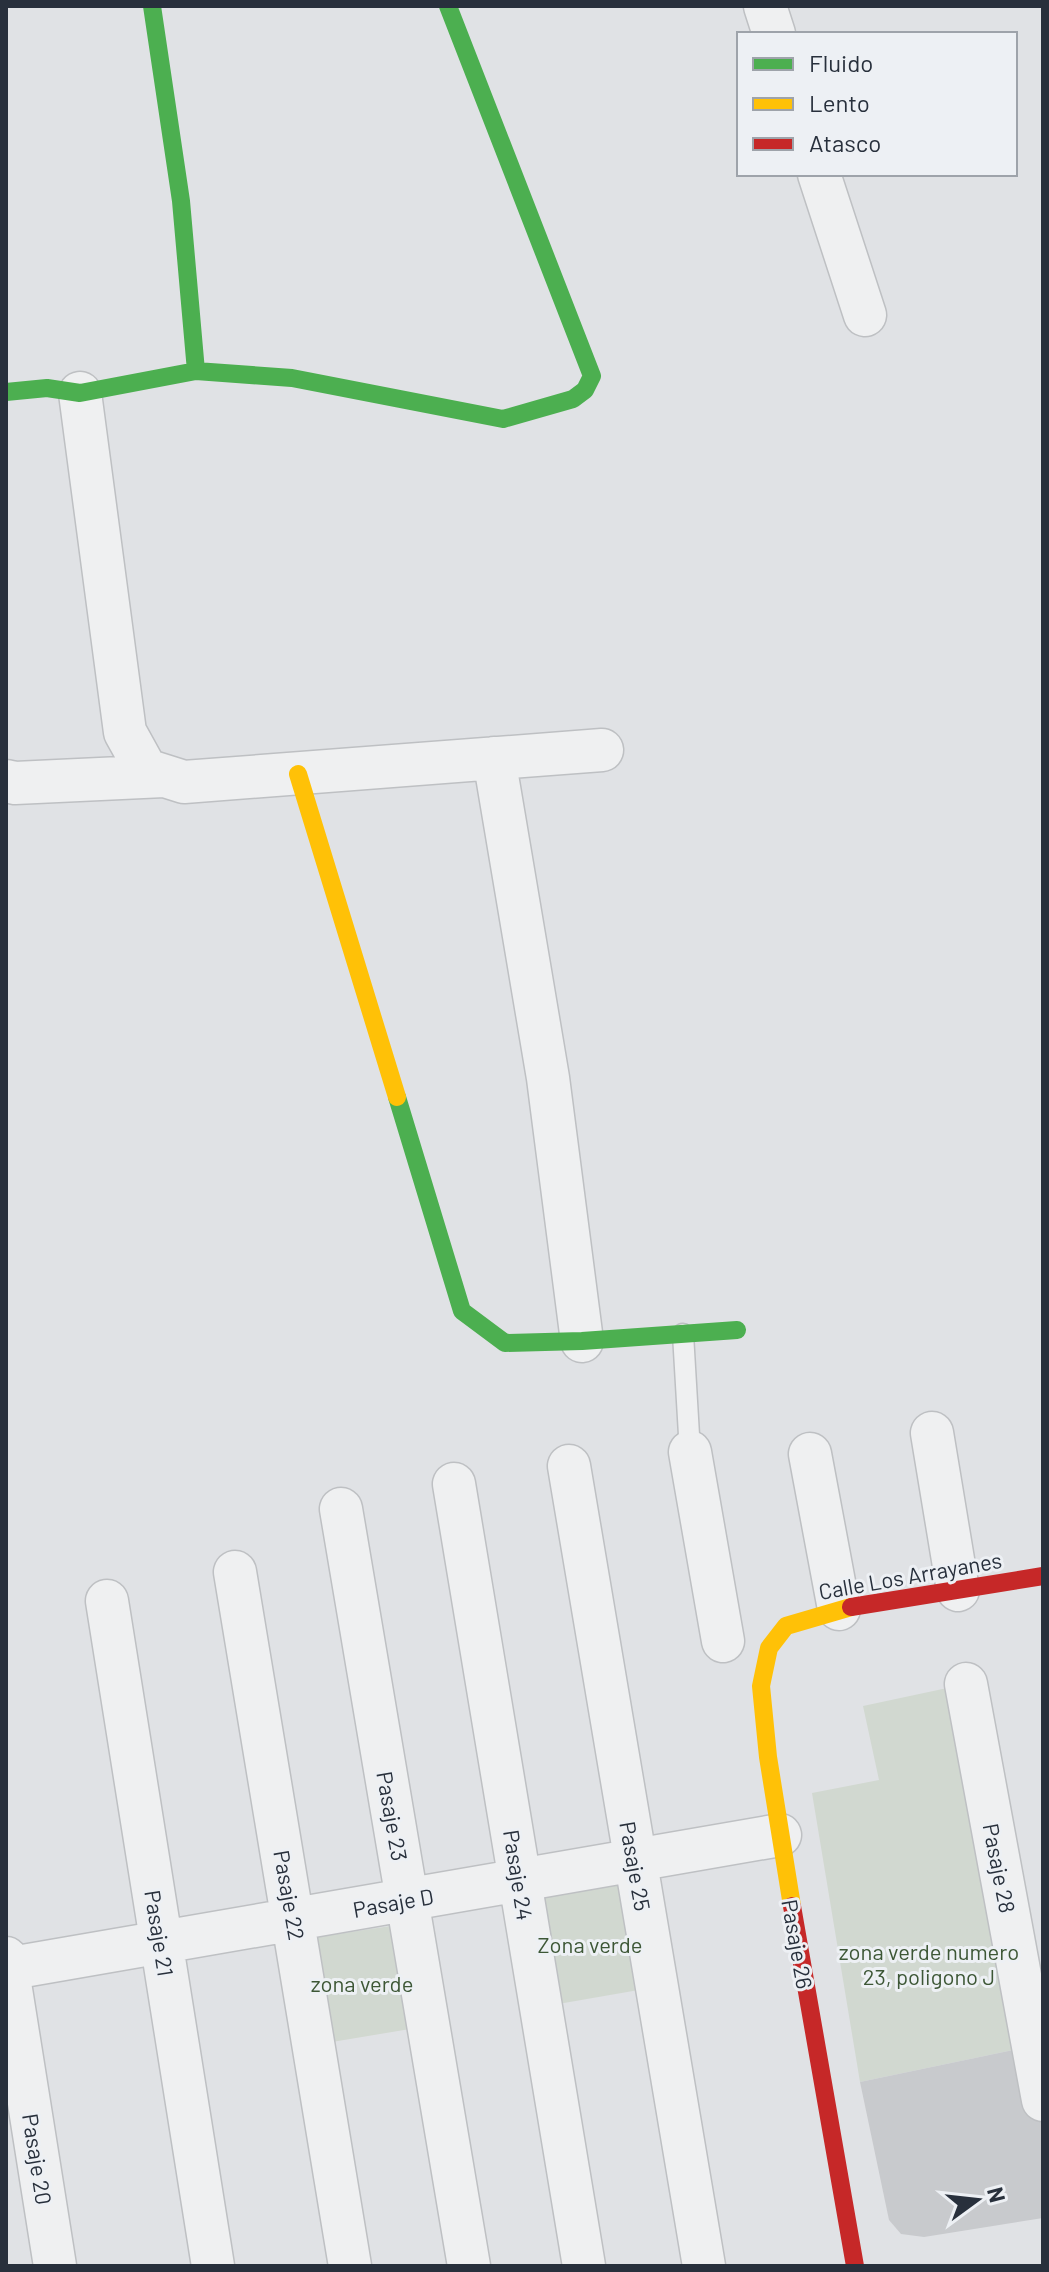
<svg xmlns="http://www.w3.org/2000/svg" width="1049" height="2272" font-family="Barlow,sans-serif">
  <rect width="100%" height="100%" fill="#e0e2e5"/>
  <path fill="#d1d8d0" d="M966,1684l67,362 -173,36 -48,-289 67,-13 -16,-74z
    M639,1881l17,106 -115,20 -18,-107z
    M411,1923l17,103 -114,19 -17,-105z"/>
  <path fill="#c8cacd" d="M1033,2046l10,54v118l-119,19 -23,-3 -12,-14 -29,-138z"/>
  <g fill="none" stroke-linecap="round" stroke-linejoin="round">
    <defs>
      <path id="lane" d="M683,1334l7,118"/>
      <path id="street" d="M765,6l9,28
        M819,174l46,141
        M80,393l45,339 21,38 38,12 418,-32
        M494,758l54,320 34,263
        M6,781l9,2 149,-7
        M932,1433l26,157
        M690,1452l33,189
        M810,1454l29,155
        M569,1466l135,800
        M454,1484l130,782
        M341,1509l128,757
        M235,1572l115,694
        M107,1601l106,665
        M966,1684l77,416
        M6,1958l49,308
        M6,1969l774,-134"/>
    </defs>
    <use href="#lane" stroke="#bec0c3" stroke-width="23"/>
    <use href="#street" stroke="#bec0c3" stroke-width="45"/>
    <use href="#lane" stroke="#eff0f1" stroke-width="20"/>
    <use href="#street" stroke="#eff0f1" stroke-width="42"/>
    <path stroke="#4caf50" stroke-width="18" d="M152,6l29,195 15,170
      M6,392l41,-4 33,5 116,-22 96,7 211,41 70,-20 12,-9 7,-14 -144,-370
      M397,1097l65,214 43,32 77,-2 155,-11"/>
    <path stroke="#ffc107" stroke-width="18" d="M298,774l99,323
      M792,1906l-24,-149 -7,-71 8,-38 17,-22 65,-19"/>
    <path stroke="#c62828" stroke-width="18" d="M851,1607l192,-31
      M792,1906l63,360"/>
  </g>
  <g text-anchor="middle" dominant-baseline="central" stroke-width="6" stroke-linejoin="round" paint-order="stroke">
    <g font-size="22" fill="#28303c" stroke="#edf0f4">
      <text transform="translate(910 1575) rotate(-10)">Calle Los Arrayanes</text>
      <text transform="translate(393 1816) rotate(80)">Pasaje 23</text>
      <text transform="translate(636 1866) rotate(80)">Pasaje 25</text>
      <text transform="translate(1000 1868) rotate(79)">Pasaje 28</text>
      <text transform="translate(519 1875) rotate(81)">Pasaje 24</text>
      <text transform="translate(290 1895) rotate(80)">Pasaje 22</text>
      <text transform="translate(393 1902) rotate(-10)">Pasaje D</text>
      <text transform="translate(160 1933) rotate(81)">Pasaje 21</text>
      <text transform="translate(798 1944) rotate(80)">Pasaje 26</text>
      <text transform="translate(38 2159) rotate(81)">Pasaje 20</text>
    </g>
    <g font-size="22" fill="#3d5736" stroke="#edf0f4">
      <text x="590" y="1944">Zona verde</text>
      <text x="929" y="1951">zona verde numero<tspan x="929" dy="25">23, poligono J</tspan></text>
      <text x="362" y="1983">zona verde</text>
    </g>
  </g>
  <rect width="1049" height="2272" fill="none" stroke="#28303c" stroke-width="16"/>
  <rect x="737" y="32" width="280" height="144" fill="#edf0f4" stroke="#9ea3aa" stroke-width="2"/>
  <rect x="753" y="58" width="40" height="12" fill="#4caf50" stroke="#9ea3aa" stroke-width="2"/>
  <text x="809" y="72" font-size="24" fill="#28303c">Fluido</text>
  <rect x="753" y="98" width="40" height="12" fill="#ffc107" stroke="#9ea3aa" stroke-width="2"/>
  <text x="809" y="112" font-size="24" fill="#28303c">Lento</text>
  <rect x="753" y="138" width="40" height="12" fill="#c62828" stroke="#9ea3aa" stroke-width="2"/>
  <text x="809" y="152" font-size="24" fill="#28303c">Atasco</text>
  <g transform="translate(977 2200) rotate(75)" stroke="#edf0f4" stroke-width="6" paint-order="stroke">
  <path d="M0-6L14 30L0 20L-14 30Z" fill="#28303c"/>
  <text y="-12" font-size="22" font-weight="bold" text-anchor="middle" fill="#28303c">N</text>
  </g>
</svg>
